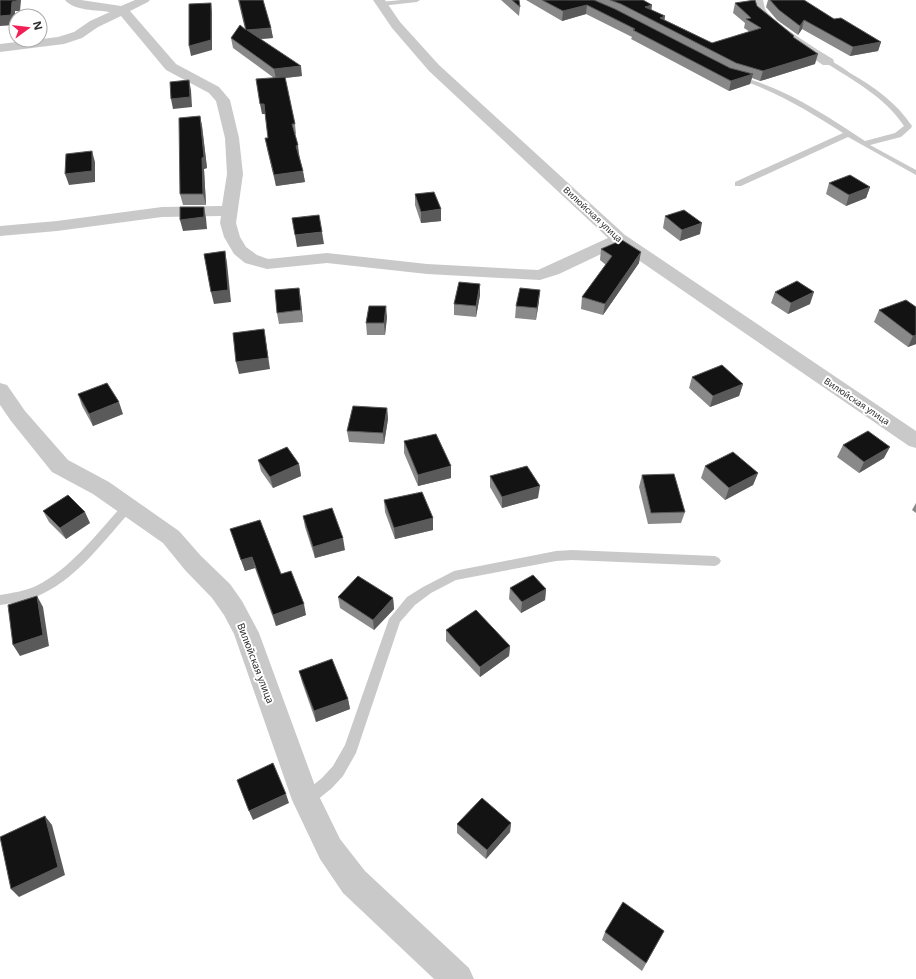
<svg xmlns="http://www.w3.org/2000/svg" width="916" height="979" font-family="'Noto Sans',sans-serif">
  <rect width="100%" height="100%" fill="#fff"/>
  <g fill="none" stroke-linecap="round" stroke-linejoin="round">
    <path fill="#c9c9c9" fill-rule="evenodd" d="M401,0h19l-3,2 -36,4 -3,-2 3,-2z
      M828,60c8,3 15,8 22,13 24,14 46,29 62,53l-1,2 -10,9 -31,8 46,25v5l-68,-38 -107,49h-6v-4l108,-49c-34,-22 -69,-43 -108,-55v-2c5,-1 10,1 14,3 42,13 80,38 116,62l30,-8 9,-7c-19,-29 -50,-45 -78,-63l-1,-1z
      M127,504l4,1 2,3 -2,3c-26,28 -52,65 -87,82 -13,7 -29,10 -44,12v-10c12,-2 25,-4 36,-9 35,-17 61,-53 87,-81z
      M572,550l143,6 4,2 2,3 -2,3 -4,2 -143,-6 -16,1 -100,19 -25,13 -16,12 -15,17 -44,131 -13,23 -11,12 -21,17 -5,2 -5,-2 -2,-5 2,-5 21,-17 11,-12 12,-21 44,-126 18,-22 16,-10 31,-16 102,-20z"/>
    <path fill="#c9c9c9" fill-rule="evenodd" d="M65,0h16l40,6 14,-6h15l-2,2 -18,9 46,53 43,23 11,13 9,38 4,36 -7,49 4,14 6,10 11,8 11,4 59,-6 100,11 111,6 70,-32 -179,-167 -37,-43 -19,-28h12l15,22 39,43 186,170 291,196v17l-7,-2 -291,-200 -59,28 -19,6 -113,-6 -100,-11 -60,6 -22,-6 -11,-9 -10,-17 -4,-14 1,-7 -59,1 -105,14 -57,5v-10l57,-5 105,-14 60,-1 5,-32 -2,-36 -9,-37 -7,-8 -43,-23 -45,-54 -23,11 -16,11 -18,6 -64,8v-8l58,-7 16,-5 16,-11 20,-9c-13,-2 -36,-1 -45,-12z
      M751,0h12c1,3 1,6 2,9 6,12 54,42 68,50l1,3 -1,3h-10l-26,-17 -41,-34z
      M0,383l7,2 18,26 43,49 41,22 70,49 22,25 29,28 12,17 17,32 59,161 22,45 25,32 104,97 5,11h-40l-91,-86 -23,-34 -28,-59 -58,-166 -10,-19 -12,-17 -27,-28 -22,-27 -70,-49 -41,-22 -41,-51 -11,-16z"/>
  </g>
  <path fill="#898989" d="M238,0h25l8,28 2,10 -13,1 42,37 -17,2 10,46 1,10h-1l10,48 -29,4 -9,-37 -2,-11h3l-3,-24h-3l12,-36 -41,-30 -2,-10 14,-9z
    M501,0h18l1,7 -1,9z
    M526,0h117l9,10 13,10 47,23 38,-11 -6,-4 1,-5 -12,-10 2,-10 22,3 37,30 -1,1 22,27 -55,17 -8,-3 -2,6 -21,7 -98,-52 1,-2 -46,-23 -24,7z
    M768,0h31l35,19 47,23 -3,9 -28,5 -48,-27 -4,6 -21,-15 -11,-13z
    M200,116l2,10 5,42 -3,1 2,36h-23l-3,-11z
    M829,183l41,4 -4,11 -20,8 -20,-12z
    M415,194l26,27 -20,2 -6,-18z
    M665,216l35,18 -20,7 -17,-13z
    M601,249l38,14 -36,52 -22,-6 1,-12 24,-32 -6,-5z
    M299,288l4,34 -24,2 -2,-11z
    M775,292l35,12 -22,10 -17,-11z
    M480,295l-4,22 -22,-2v-11z
    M539,301l-3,19 -21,-2 1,-12z
    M916,307v37l-8,3 -34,-25 5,-12z
    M387,317l-2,18h-18l-1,-12z
    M692,377l51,7 -4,12 -29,11 -21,-19z
    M78,394l45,20 -30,12 -11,-20z
    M387,408l1,11 -4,25 -35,-2 -2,-11z
    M404,441l47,37 -33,8 -14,-33z
    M843,445l41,13 -25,15 -22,-16z
    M258,460l41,4 2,12 -28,12 -12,-17z
    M705,466l53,7 -5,12 -28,15 -24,-22z
    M642,475l43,37 -4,11 -33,1 -9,-37z
    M490,476l48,22 -36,10 -12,-21z
    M384,500l49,18v12l-38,9 -10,-27z
    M916,503v10l-4,-3z
    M43,511l47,12 -24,16 -17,-17z
    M303,516l42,34 -30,8 -10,-31z
    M230,529l51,45 25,41 -30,11 -21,-58 -10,3 -11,-31z
    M510,588l36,1 -1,11 -24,13 -12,-14z
    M338,597l55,1 1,11 -20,21 -34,-22z
    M446,630l64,16 -1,10 -29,21 -34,-36z
    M299,671l49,28 2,10 -34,13 -14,-40z
    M511,823l-1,9 -24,27 -29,-26v-9z
    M664,931l-22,40 -40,-31 3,-8z"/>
  <path fill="#5a5a5a" d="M17,0h4l-1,11h-5v14l-15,1v-10l12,-14z
    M211,3l1,9v38l-21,6 -2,-10z
    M587,5l-1,9 -24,7 1,-10z
    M652,5l-1,9 -6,-7z
    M665,16l-1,10 -4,-8z
    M804,20l-2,9 -4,6 2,-9z
    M271,28l2,10 -24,2 -2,-10z
    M881,42l-3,9 -28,5 3,-9z
    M818,54l-3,10 -55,17 3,-10z
    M301,66l1,10 -26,3 -2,-10z
    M753,74l-3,10 -21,7 2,-10z
    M189,80l2,10 1,17 -19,2 -2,-10z
    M260,104h4l2,10h-4z
    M200,116l2,10 5,42 -3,1 2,36 -3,-11z
    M298,145l1,11h-1l-2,-10z
    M92,151l3,11v20l-26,3 -4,-11z
    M303,171l2,11 -29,4 -2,-11z
    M870,187l-4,11 -20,8 3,-11z
    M204,207l2,11 1,11 -24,2 -3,-11z
    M441,209v12l-20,2v-11z
    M702,223l-2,11 -20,7 2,-11z
    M322,232l2,12 -27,3 -2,-12z
    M225,251l2,12 4,39 -17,2 -3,-12z
    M641,252l-2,11 -36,52 2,-11z
    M480,284v11l-4,22v-11z
    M299,288l2,11 2,23 -2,-12z
    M540,290l-1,11 -3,19 1,-12z
    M814,292l-4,12 -22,10 3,-11z
    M386,306l1,11 -2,18 -1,-12z
    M264,329l6,40 -31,5 -3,-12z
    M916,335v9l-8,3 5,-11z
    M743,384l-4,12 -29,11 3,-11z
    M119,402l4,12 -30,12 -4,-12z
    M387,408l1,11 -4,25 -1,-11z
    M890,447l-6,11 -25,15 5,-11z
    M299,464l2,12 -28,12 -3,-11z
    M451,466v12l-33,8v-11z
    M758,473l-5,12 -28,15 4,-12z
    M540,486l-2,12 -36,10v-11z
    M85,512l5,11 -24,16 -6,-11z
    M433,518v12l-38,9 -1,-11z
    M343,538l2,12 -30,8 -2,-11z
    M252,557l3,11 -10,3 -4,-11z
    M546,589l-1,11 -24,13 1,-11z
    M37,596l6,11 6,39 -29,10 -7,-11z
    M393,598l1,11 -20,21 -1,-10z
    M304,604l2,11 -30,11 -3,-11z
    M510,646l-1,10 -29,21v-10z
    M348,699l2,10 -34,13 -2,-11z
    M286,794l3,9 -36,17 -4,-9z
    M45,816l7,9 13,50 -46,22 -8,-8z
    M511,823l-1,9 -24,27 1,-9z"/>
  <path fill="#131313" stroke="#5a5a5a" d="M0,0h17v1l-5,1 -1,13 -11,1z
    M239,0h24l8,28 -24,2 54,36 -27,3 -43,-31 9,-13 6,5z
    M512,0h7l1,7z
    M542,0h52l21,9 115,59 23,6 -22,7 -98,-51 2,-1 -48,-24 -24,6z
    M610,0h33l9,5 -7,2 20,9 -5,2 52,25 49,-15 -15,-9 5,-1 -16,-15 20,-3 2,6 37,30 -1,1 25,17 -55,17 -27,-8 -115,-59z
    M770,0h34l30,19 7,-1 40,24 -28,5 -49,-27 -4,6 -21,-16z
    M211,3v37l-22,6v-42z
    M285,77l10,47h-3l6,21 -2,1 7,25 -29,4 -9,-37h3l-4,-34h-4l-4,-25z
    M189,80l1,17 -19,2 -1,-17z
    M200,116l4,41 -2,1 1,36h-23l-1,-76z
    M92,151v20l-27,3 1,-20z
    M850,175l20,12 -21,8 -20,-12z
    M434,192l7,17 -20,3 -6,-18z
    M180,207h24v10l-24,3z
    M684,210l18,13 -20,7 -17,-14z
    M319,215l3,17 -27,3 -3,-17z
    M622,240l19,12 -36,52 -23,-7 30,-41 -11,-7z
    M225,251l3,39 -17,2 -7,-38z
    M797,281l17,11 -23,11 -16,-11z
    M459,282l21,2 -4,22 -22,-2z
    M299,288l2,22 -24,3 -2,-23z
    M520,288l20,2 -3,18 -21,-2z
    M906,300l10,7v28l-3,1 -34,-26z
    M369,306h17l-2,17h-18z
    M264,329l4,29 -32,4 -3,-29z
    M722,365l21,19 -30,12 -21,-19z
    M107,383l12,19 -30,12 -11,-20z
    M353,406l34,2 -4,25 -36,-2z
    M868,431l22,16 -26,15 -21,-17z
    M436,434l15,32 -33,9 -14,-34z
    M287,447l12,17 -29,13 -12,-17z
    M733,452l25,21 -29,15 -24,-22z
    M527,466l13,20 -38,11 -12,-21z
    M674,474l11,38 -34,1 -9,-38z
    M422,492l11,26 -39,10 -10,-28z
    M68,495l17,17 -25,16 -17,-17z
    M332,508l11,30 -30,9 -10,-31z
    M260,520l21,54 10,-3 13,33 -31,11 -21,-58 -11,3 -11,-31z
    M533,575l13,14 -24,13 -12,-14z
    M358,576l35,22 -20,22 -35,-23z
    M37,596l6,39 -30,10 -5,-40z
    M476,610l34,36 -30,21 -34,-37z
    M332,659l16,40 -34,12 -15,-40z
    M273,763l13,31 -37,17 -12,-31z
    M482,798l29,25 -24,27 -30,-26z
    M45,816l13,51 -47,22 -11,-52z
    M623,902l41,29 -18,32 -41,-31z"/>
  <g text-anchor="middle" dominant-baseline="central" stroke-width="4" stroke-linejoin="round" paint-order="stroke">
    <g font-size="9" fill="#2c2c2c" stroke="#fff">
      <text transform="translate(593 214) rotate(43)">Вилюйская улица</text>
      <text transform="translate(857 401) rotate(34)">Вилюйская улица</text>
    </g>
    <g font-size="10" fill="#2c2c2c" stroke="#fff">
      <text transform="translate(256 663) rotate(69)">Вилюйская улица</text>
    </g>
  </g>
  <g transform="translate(28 28) rotate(75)"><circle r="19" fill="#ffffff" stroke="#ababab"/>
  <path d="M0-3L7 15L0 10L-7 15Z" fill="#f21f54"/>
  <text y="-6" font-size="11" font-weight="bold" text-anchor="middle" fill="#2c2c2c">N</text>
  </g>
</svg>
